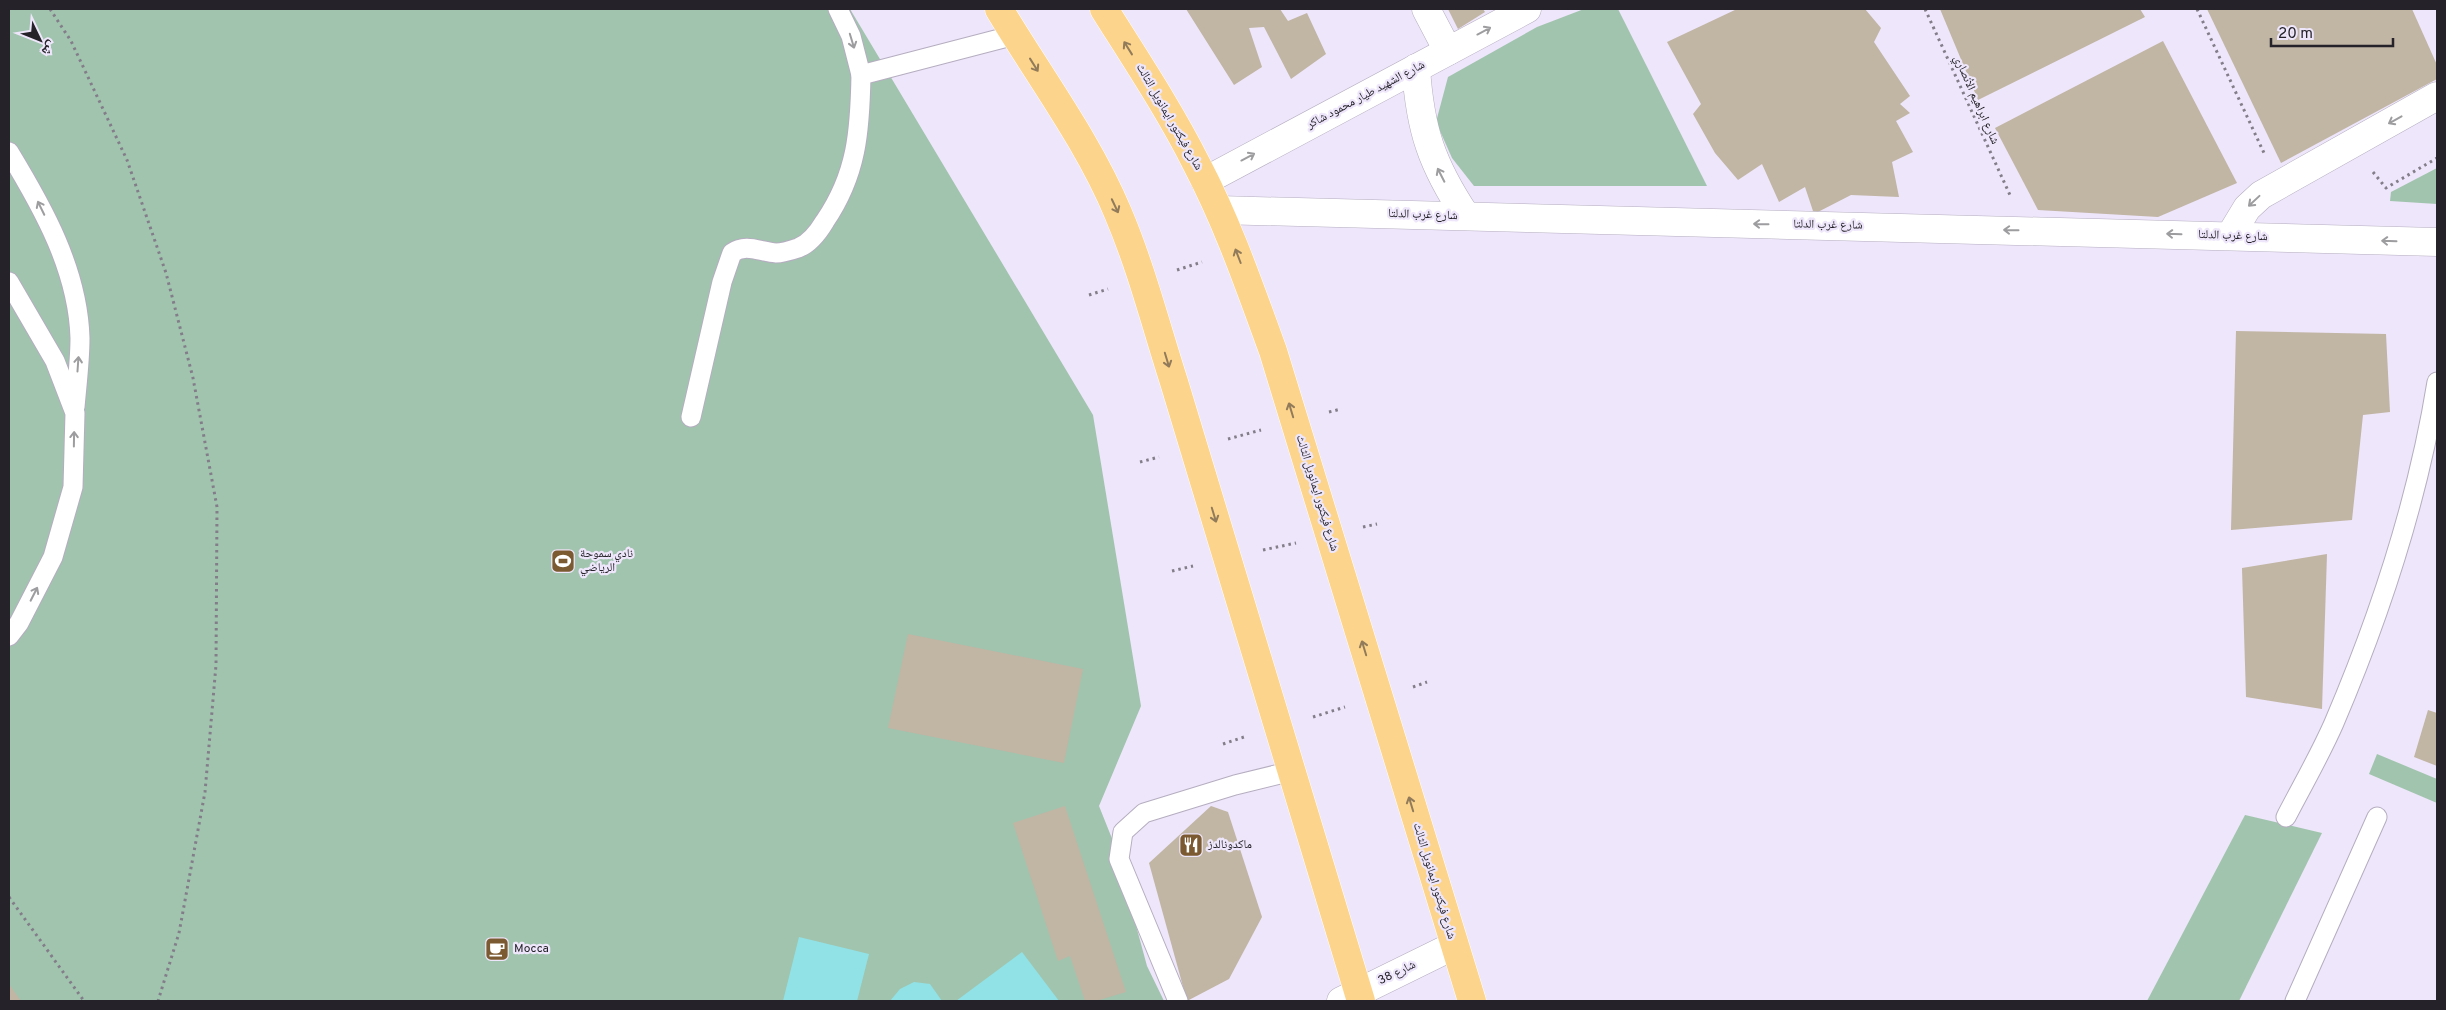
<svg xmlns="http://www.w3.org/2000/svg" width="2446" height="1010" font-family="Overpass,'Noto Naskh Arabic',sans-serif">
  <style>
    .green { fill: #a1c4ae }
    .water { fill: #90e2e7 }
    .building { fill: #c1b5a4 }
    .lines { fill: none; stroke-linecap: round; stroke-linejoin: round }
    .service-casing { stroke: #b5adc0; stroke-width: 21 }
    .minor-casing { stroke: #b5adc0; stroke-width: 29 }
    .tertiary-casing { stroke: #b5adc0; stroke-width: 29 }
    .primary-casing { stroke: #fff; stroke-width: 29 }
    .path { stroke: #837d8a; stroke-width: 3; stroke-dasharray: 2.5 4; stroke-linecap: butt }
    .service { stroke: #fff; stroke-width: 19 }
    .minor { stroke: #fff; stroke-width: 28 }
    .tertiary { stroke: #fff; stroke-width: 28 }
    .primary { stroke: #fdd48b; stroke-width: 28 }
    .oneway { stroke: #9d9c9f }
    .oneway2 { stroke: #917b5a }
    .labels { text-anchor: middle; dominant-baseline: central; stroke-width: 4.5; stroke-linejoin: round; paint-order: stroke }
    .street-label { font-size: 12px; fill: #252229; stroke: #eee6fa }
    .poi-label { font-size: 12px; fill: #252229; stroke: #eee6fa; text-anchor: start }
  </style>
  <rect width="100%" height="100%" fill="#eee6fa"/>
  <g class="green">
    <path d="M 9,9 L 850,9 L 1093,415 L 1141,706 L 1099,806 L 1113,841 L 1147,966 L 1164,1001 L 9,1001 Z"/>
    <path d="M 1584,9 L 1618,9 L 1707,186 L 1474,186 L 1452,158 L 1436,122 L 1448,77 L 1537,27 Z"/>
    <path d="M 2437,168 L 2437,204 L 2390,201 L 2391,192 Z"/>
    <path d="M 2377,754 L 2437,779 L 2437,803 L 2369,774 Z"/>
    <path d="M 2245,815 L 2322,833 L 2239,1001 L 2147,1001 Z"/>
  </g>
  <g class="water">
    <path d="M 799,937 L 869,954 L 857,1001 L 783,1001 Z"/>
    <path d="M 1022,952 L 1059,1001 L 956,1001 Z"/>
    <path d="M 914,982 L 930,984 L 942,1001 L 890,1001 L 900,989 Z"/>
  </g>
  <g class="building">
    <path d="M 1186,9 L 1280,9 L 1288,21 L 1307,13 L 1326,54 L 1291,79 L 1264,27 L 1249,28 L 1262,67 L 1234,85 Z"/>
    <path d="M 1448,9 L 1483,9 L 1485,12 L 1458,29 Z"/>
    <path d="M 1737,9 L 1851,9 L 1852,10 L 1865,9 L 1881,28 L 1874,42 L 1910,96 L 1900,104 L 1910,113 L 1896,121 L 1913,152 L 1892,162 L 1899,197 L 1851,195 L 1814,214 L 1805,187 L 1779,202 L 1762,164 L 1738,180 L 1715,153 L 1693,114 L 1701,104 L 1667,42 Z"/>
    <path d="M 1940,9 L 2140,9 L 2145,17 L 1978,100 Z"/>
    <path d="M 2207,9 L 2412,9 L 2437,65 L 2437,79 L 2281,163 Z"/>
    <path d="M 2163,41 L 2237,183 L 2158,217 L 2038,210 L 1995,128 Z"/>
    <path d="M 2236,331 L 2386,334 L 2390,412 L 2363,415 L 2352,520 L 2231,530 Z"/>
    <path d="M 2327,554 L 2322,709 L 2246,697 L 2242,568 Z"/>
    <path d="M 908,634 L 1083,669 L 1064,763 L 888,728 Z"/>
    <path d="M 2428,710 L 2437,713 L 2437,766 L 2414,757 Z"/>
    <path d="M 1065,806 L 1126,992 L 1096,1001 L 1085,1001 L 1070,956 L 1058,961 L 1013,823 Z"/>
    <path d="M 1211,806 L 1228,812 L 1262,917 L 1229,979 L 1187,1001 L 1149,863 Z"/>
    <path d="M 9,984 L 21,1001 L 9,1001 Z"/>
  </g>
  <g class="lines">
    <g class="service-casing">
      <g id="service">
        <path d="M 838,9 L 851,36 L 861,75"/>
        <path d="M 9,152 C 43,208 78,270 80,338 C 80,361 77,384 75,407"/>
        <path d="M 9,282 L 55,361 L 75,413 L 73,487 L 53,557 L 19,623 L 9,636"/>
        <path d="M 691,417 L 722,282 L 732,253 C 746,243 760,252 776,253 C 782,253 792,250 798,248 C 809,244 819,231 825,221 C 857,174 860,131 861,75 L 1015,35"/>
        <path d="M 2286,817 C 2302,786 2320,755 2334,723 C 2381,613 2418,500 2437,382"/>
        <path d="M 1178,1001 L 1119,859 L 1123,832 L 1144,813 L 1235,785 L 1292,771"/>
        <path d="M 2295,1001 L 2377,817"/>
      </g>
    </g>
    <g class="minor-casing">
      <g id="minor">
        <path d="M 1426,9 L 1448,51"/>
        <path d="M 1416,68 C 1420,130 1432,165 1466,216"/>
        <path d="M 1205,181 L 1527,9"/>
        <path d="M 1219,210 L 2437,242"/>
        <path d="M 2230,236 L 2247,208 L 2261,195 L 2437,96"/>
      </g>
    </g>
    <g class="tertiary-casing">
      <path id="tertiary" d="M 1341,1001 L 1453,946"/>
    </g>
    <g class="primary-casing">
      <g id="primary">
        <path d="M 999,9 C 1039,76 1088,141 1118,213 C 1141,267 1156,326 1174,382 L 1361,1001"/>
        <path d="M 1104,9 C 1136,60 1170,111 1197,165 C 1228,224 1250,288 1273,351 L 1472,1001"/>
      </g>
    </g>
    <g class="path">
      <path d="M 50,9 L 71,41 L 127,160 L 166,273 L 193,378 L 217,507 L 216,665 L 205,792 L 179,933 L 158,1001"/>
      <path d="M 1925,9 L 2010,195"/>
      <path d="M 2197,9 L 2264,153"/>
      <path d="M 2373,172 L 2386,188 L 2437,158"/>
      <path d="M 1177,270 L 1202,262"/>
      <path d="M 1089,295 L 1108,289"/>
      <path d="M 1329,412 L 1341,409"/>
      <path d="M 1228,439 L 1261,430"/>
      <path d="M 1140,462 L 1159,457"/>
      <path d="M 1363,527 L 1377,524"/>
      <path d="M 1263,550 L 1296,543"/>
      <path d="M 1172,571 L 1193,566"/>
      <path d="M 1413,687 L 1427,682"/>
      <path d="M 1313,717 L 1345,707"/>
      <path d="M 1223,744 L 1244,737"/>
      <path d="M 9,897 L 84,1001"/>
    </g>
    <use href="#service" class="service"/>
    <use href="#minor" class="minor"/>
    <use href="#tertiary" class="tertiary"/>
    <use href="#primary" class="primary"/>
  </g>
  <defs><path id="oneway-shaft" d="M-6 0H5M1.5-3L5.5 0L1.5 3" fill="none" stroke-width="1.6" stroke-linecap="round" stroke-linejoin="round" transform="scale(1.25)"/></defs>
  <g class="oneway">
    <use href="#oneway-shaft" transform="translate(1484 31) rotate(-28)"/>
    <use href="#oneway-shaft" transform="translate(852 41) rotate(73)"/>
    <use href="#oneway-shaft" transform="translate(2395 120) rotate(151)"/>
    <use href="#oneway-shaft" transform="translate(1248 157) rotate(-28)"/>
    <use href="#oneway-shaft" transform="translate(1441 175) rotate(-117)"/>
    <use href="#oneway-shaft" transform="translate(2254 201) rotate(137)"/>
    <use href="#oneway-shaft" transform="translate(41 208) rotate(-116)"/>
    <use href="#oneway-shaft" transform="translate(1761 224) rotate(-179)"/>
    <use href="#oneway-shaft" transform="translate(2011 230) rotate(-179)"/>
    <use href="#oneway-shaft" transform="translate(2174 234) rotate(-178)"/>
    <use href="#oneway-shaft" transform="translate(2389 241) rotate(-178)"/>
    <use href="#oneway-shaft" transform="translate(78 364) rotate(-86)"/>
    <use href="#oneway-shaft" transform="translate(74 439) rotate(-89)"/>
    <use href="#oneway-shaft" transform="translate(34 594) rotate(-63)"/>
  </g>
  <g class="oneway2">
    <use href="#oneway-shaft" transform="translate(1128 48) rotate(-122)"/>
    <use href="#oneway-shaft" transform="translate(1034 65) rotate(58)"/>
    <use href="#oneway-shaft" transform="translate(1115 206) rotate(65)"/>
    <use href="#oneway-shaft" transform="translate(1238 256) rotate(-111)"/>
    <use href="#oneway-shaft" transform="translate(1167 360) rotate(73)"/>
    <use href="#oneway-shaft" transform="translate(1291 410) rotate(-107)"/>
    <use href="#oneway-shaft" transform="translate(1214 515) rotate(73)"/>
    <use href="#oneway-shaft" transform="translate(1364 648) rotate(-107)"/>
    <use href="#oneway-shaft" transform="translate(1411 804) rotate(-107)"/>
  </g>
  <defs>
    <g id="stadium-square" transform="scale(1.25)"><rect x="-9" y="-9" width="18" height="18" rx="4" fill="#7b5a31" stroke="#eee6fa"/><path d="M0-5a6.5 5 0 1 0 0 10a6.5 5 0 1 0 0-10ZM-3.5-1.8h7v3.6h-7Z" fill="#fff"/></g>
    <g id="restaurant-square" transform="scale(1.25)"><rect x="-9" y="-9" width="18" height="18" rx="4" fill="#7b5a31" stroke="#eee6fa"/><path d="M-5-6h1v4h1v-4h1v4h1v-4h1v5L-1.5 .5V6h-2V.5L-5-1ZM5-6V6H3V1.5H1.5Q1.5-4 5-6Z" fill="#fff"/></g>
    <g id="cafe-square" transform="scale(1.25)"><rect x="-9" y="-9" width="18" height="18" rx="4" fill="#7b5a31" stroke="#eee6fa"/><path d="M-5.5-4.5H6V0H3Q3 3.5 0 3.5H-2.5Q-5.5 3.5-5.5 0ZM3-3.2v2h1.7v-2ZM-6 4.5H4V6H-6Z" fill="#fff"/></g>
  </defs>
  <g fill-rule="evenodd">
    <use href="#stadium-square" x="563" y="561"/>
    <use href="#restaurant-square" x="1191" y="845"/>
    <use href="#cafe-square" x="497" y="949"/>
  </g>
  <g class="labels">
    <g class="street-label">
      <text transform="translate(1366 95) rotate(-28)">شارع الشهيد طيار محمود شاكر</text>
      <text transform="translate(1976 100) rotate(66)">شارع ابراهيم الأنصاري</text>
      <text transform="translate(1169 117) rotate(60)">شارع فيكتور ايمانويل الثالث</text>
      <text transform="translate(1423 215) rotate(2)">شارع غرب الدلتا</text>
      <text transform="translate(1828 225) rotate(1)">شارع غرب الدلتا</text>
      <text transform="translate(2233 236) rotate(2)">شارع غرب الدلتا</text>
      <text transform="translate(1317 493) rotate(73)">شارع فيكتور ايمانويل الثالث</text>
      <text transform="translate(1434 881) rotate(73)">شارع فيكتور ايمانويل الثالث</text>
      <text transform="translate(1397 973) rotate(-26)">شارع 38</text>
    </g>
    <g class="poi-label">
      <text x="580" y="554">نادي سموحة<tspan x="580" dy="14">الرياضي</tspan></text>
      <text x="1208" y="845">ماكدونالدز</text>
      <text x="514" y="949">Mocca</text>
    </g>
  </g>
  <rect width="2446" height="1010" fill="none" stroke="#252229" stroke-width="20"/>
  <g transform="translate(40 40) rotate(133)" stroke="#eee6fa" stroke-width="4" paint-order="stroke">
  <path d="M0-4L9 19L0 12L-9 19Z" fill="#252229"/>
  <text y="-8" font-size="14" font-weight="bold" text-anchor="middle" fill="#252229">ش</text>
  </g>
  <path d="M2271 38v8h122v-8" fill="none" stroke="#252229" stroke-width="2.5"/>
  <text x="2278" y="38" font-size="15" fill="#252229" stroke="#eee6fa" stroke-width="4" paint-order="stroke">20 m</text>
</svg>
